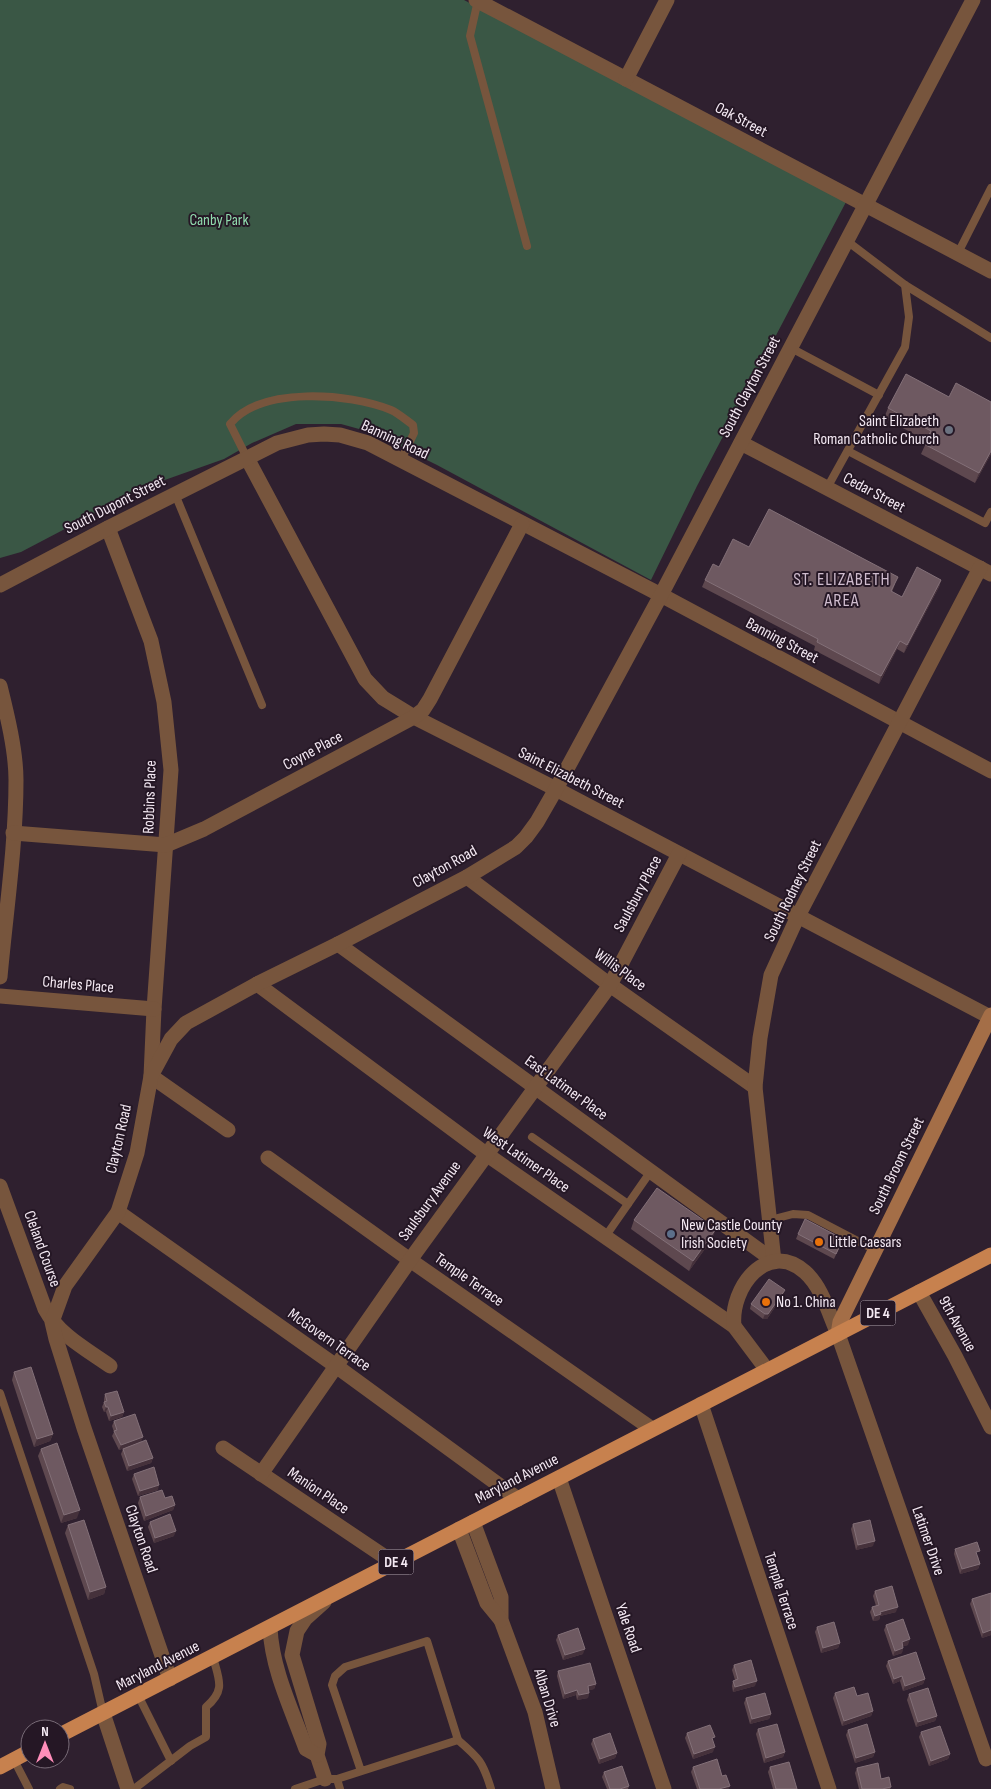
<svg xmlns="http://www.w3.org/2000/svg" width="991" height="1789" font-family="'Sofia Sans Condensed',sans-serif">
  <style>
    .green { fill: #3a5745 }
    .lines { fill: none; stroke-linecap: round; stroke-linejoin: round }
    .lane { stroke: #77553d; stroke-width: 8 }
    .street { stroke: #77553d; stroke-width: 15 }
    .secondary { stroke: #a46e47; stroke-width: 15 }
    .primary { stroke: #c7814e; stroke-width: 15 }
    .wall { fill: #5e484f }
    .shaded-wall { fill: #45313b }
    .building { fill: #6e5961; stroke: #837078 }
    .worship-dot { fill: #6b7280; stroke: #251725; stroke-width: 2 }
    .service-dot { fill: #5c6f8a; stroke: #251725; stroke-width: 2 }
    .food-dot { fill: #e8710a; stroke: #251725; stroke-width: 2 }
    .labels { text-anchor: middle; dominant-baseline: central; stroke-width: 4; stroke-linejoin: round; paint-order: stroke }
    .shield { fill: #251725; stroke: #b6aab5; stroke-width: 1 }
    .shield-label { font-size: 15px; font-weight: bold; fill: #f4e9f3 }
    .street-label { font-size: 16px; fill: #f4e9f3; stroke: #251725 }
    .park-label { font-size: 16px; fill: #91dcae; stroke: #251725 }
    .poi-label { font-size: 16px; fill: #f4e9f3; stroke: #251725; text-anchor: start }
    .neighbourhood-label { font-size: 18px; letter-spacing: 1px; fill: #cfbcce; stroke: #251725 }
  </style>
  <rect width="100%" height="100%" fill="#2f202f"/>
  <path class="green" d="M 0,0 L 464,0 L 846,202 L 697,486 L 651,580 L 437,465 L 370,432 L 341,424 L 296,424 L 252,443 L 224,459 L 145,487 L 21,552 L 0,558 Z"/>
  <g class="lines">
    <g class="lane">
      <path d="M 480,2 L 476,9 L 470,36 L 527,246"/>
      <path d="M 847,241 L 905,285 L 991,338"/>
      <path d="M 958,253 L 991,188"/>
      <path d="M 791,348 L 879,395"/>
      <path d="M 848,451 L 985,523 L 991,512"/>
      <path d="M 247,458 L 230,424 C 261,386 349,393 391,410 C 398,413 406,420 413,425 L 414,433 L 401,460"/>
      <path d="M 827,488 L 905,347 L 909,317 L 905,285"/>
      <path d="M 175,494 L 262,705"/>
      <path d="M 532,1137 L 628,1204"/>
      <path d="M 770,1220 L 793,1214 L 808,1215 L 875,1250"/>
      <path d="M 605,1237 L 651,1171"/>
      <path d="M 0,1393 L 94,1674 L 103,1713"/>
      <path d="M 138,1695 L 171,1761"/>
      <path d="M 458,1740 C 479,1758 483,1762 491,1789"/>
      <path d="M 14,1760 L 29,1789"/>
      <path d="M 337,1779 L 340,1789"/>
      <path d="M 60,1789 L 63,1787 L 70,1789"/>
      <path d="M 134,1789 L 190,1746 L 206,1737 L 206,1707 C 226,1690 219,1680 213,1657"/>
      <path d="M 295,1789 L 325,1779 L 337,1779 L 458,1740 L 427,1641 L 345,1667 L 335,1676 L 332,1685 L 361,1771"/>
    </g>
    <g class="street">
      <path d="M 476,0 L 991,271"/>
      <path d="M 626,79 L 667,0"/>
      <path d="M 741,443 L 991,574"/>
      <path d="M 247,458 L 365,679 L 383,698 L 414,717 L 556,789 L 990,1017"/>
      <path d="M 108,528 L 151,641 L 164,702 L 171,770 L 154,1009 L 151,1076 L 228,1130"/>
      <path d="M 0,585 L 108,528 L 277,443 L 308,435 L 324,434 L 340,435 L 368,443 L 661,595 L 991,771"/>
      <path d="M 0,686 C 7,714 16,751 16,780 C 16,845 6,911 0,977"/>
      <path d="M 13,833 L 166,845 L 204,829 L 414,717 L 423,710 L 430,699 L 522,524"/>
      <path d="M 467,877 L 610,985 L 755,1087"/>
      <path d="M 338,944 L 774,1261"/>
      <path d="M 257,984 L 486,1154 L 734,1326 L 767,1370"/>
      <path d="M 0,996 L 154,1009"/>
      <path d="M 268,1158 L 410,1260 L 652,1429"/>
      <path d="M 0,1186 L 45,1309 C 59,1335 86,1349 110,1366"/>
      <path d="M 118,1212 L 336,1366 L 518,1499"/>
      <path d="M 774,1261 L 755,1087 L 760,1038 L 771,975 L 798,916 L 980,568"/>
      <path d="M 919,1292 L 955,1356 L 991,1427"/>
      <path d="M 734,1326 C 730,1288 767,1239 805,1272 C 822,1287 829,1314 838,1334 L 986,1759"/>
      <path d="M 701,1404 L 829,1789"/>
      <path d="M 223,1448 L 394,1563"/>
      <path d="M 261,1474 L 410,1260 L 610,985 L 679,854"/>
      <path d="M 559,1478 L 664,1789"/>
      <path d="M 473,1522 L 501,1597 L 501,1620 L 535,1712 L 553,1789"/>
      <path d="M 459,1529 L 487,1603 L 501,1620"/>
      <path d="M 324,1602 L 305,1619 L 297,1631 L 292,1655 L 319,1744 L 317,1755 L 325,1779"/>
      <path d="M 270,1628 C 272,1670 292,1710 306,1749 L 317,1755"/>
      <path d="M 170,1679 L 84,1428 L 56,1339 L 52,1322 L 65,1286 L 118,1212 L 137,1153 L 151,1076 L 171,1039 L 186,1023 L 257,984 L 338,944 L 467,877 L 516,847 L 526,837 L 537,822 L 556,789 L 661,595 L 973,0"/>
      <path d="M 103,1713 L 128,1789"/>
    </g>
    <path class="secondary" d="M 838,1334 L 840,1322 L 991,1015"/>
    <g class="primary">
      <path d="M 60,1735 L 991,1255"/>
      <path d="M 0,1767 L 30,1751"/>
    </g>
  </g>
  <g class="wall">
    <path d="M 949,397 L 991,402 L 991,454 L 975,483 L 921,454 L 927,441 L 884,418 L 888,408 Z"/>
    <path d="M 749,547 L 895,584 L 892,592 L 902,597 L 941,580 L 939,587 L 904,653 L 897,649 L 879,684 L 814,650 L 815,646 L 702,587 L 705,580 L 719,567 Z"/>
    <path d="M 634,1220 L 712,1239 L 689,1271 L 631,1229 Z"/>
    <path d="M 798,1234 L 843,1239 L 834,1259 L 796,1239 Z"/>
    <path d="M 783,1295 L 767,1319 L 763,1319 L 750,1309 L 751,1304 Z"/>
    <path d="M 14,1372 L 53,1434 L 50,1441 L 34,1447 L 12,1380 Z"/>
    <path d="M 105,1394 L 124,1412 L 122,1417 L 109,1421 L 106,1412 L 104,1412 L 102,1407 L 104,1402 L 104,1399 Z"/>
    <path d="M 114,1421 L 141,1442 L 153,1458 L 151,1463 L 127,1471 L 121,1454 L 123,1449 L 128,1447 L 119,1450 L 112,1436 L 114,1432 L 112,1426 Z"/>
    <path d="M 41,1449 L 77,1518 L 61,1523 L 38,1456 Z"/>
    <path d="M 134,1474 L 158,1490 L 138,1496 L 132,1479 Z"/>
    <path d="M 140,1497 L 165,1498 L 175,1505 L 173,1510 L 144,1521 L 138,1503 Z"/>
    <path d="M 150,1522 L 174,1536 L 154,1543 L 148,1527 Z"/>
    <path d="M 853,1524 L 873,1546 L 856,1550 L 851,1529 Z"/>
    <path d="M 68,1525 L 106,1587 L 104,1594 L 88,1600 L 65,1533 Z"/>
    <path d="M 955,1549 L 978,1556 L 980,1564 L 978,1569 L 960,1574 L 954,1554 Z"/>
    <path d="M 875,1591 L 896,1612 L 880,1616 L 879,1620 L 873,1621 L 870,1612 L 872,1607 L 876,1606 L 873,1596 Z"/>
    <path d="M 991,1593 L 991,1635 L 982,1638 L 970,1604 L 972,1599 Z"/>
    <path d="M 886,1625 L 908,1645 L 903,1646 L 902,1653 L 893,1656 L 884,1630 Z"/>
    <path d="M 817,1627 L 840,1643 L 838,1648 L 821,1653 L 815,1632 Z"/>
    <path d="M 558,1635 L 583,1654 L 563,1660 L 556,1640 Z"/>
    <path d="M 888,1661 L 925,1679 L 923,1684 L 903,1691 L 900,1681 L 893,1684 L 886,1666 Z"/>
    <path d="M 734,1665 L 755,1686 L 733,1692 L 732,1686 L 733,1681 L 735,1680 L 732,1670 Z"/>
    <path d="M 558,1671 L 596,1684 L 594,1689 L 589,1690 L 588,1698 L 577,1700 L 576,1695 L 563,1699 L 557,1676 Z"/>
    <path d="M 835,1693 L 857,1696 L 873,1711 L 871,1716 L 842,1726 L 833,1698 Z"/>
    <path d="M 909,1694 L 937,1716 L 935,1721 L 916,1727 L 907,1700 Z"/>
    <path d="M 746,1698 L 771,1714 L 769,1719 L 750,1724 L 744,1703 Z"/>
    <path d="M 758,1729 L 785,1752 L 783,1757 L 764,1763 L 756,1734 Z"/>
    <path d="M 848,1730 L 875,1752 L 873,1757 L 855,1763 L 846,1735 Z"/>
    <path d="M 921,1732 L 950,1754 L 948,1759 L 929,1766 L 919,1737 Z"/>
    <path d="M 687,1733 L 713,1752 L 693,1759 L 685,1738 Z"/>
    <path d="M 593,1739 L 617,1753 L 615,1758 L 599,1764 L 591,1744 Z"/>
    <path d="M 693,1767 L 722,1776 L 730,1786 L 728,1789 L 697,1789 L 691,1772 Z"/>
    <path d="M 770,1767 L 797,1789 L 773,1789 L 768,1772 Z"/>
    <path d="M 857,1768 L 881,1779 L 891,1787 L 890,1789 L 859,1789 L 855,1773 Z"/>
    <path d="M 604,1772 L 629,1786 L 628,1789 L 607,1789 L 602,1777 Z"/>
  </g>
  <g class="shaded-wall">
    <path d="M 991,451 L 991,454 L 975,483 L 979,473 Z"/>
    <path d="M 941,580 L 939,587 L 904,653 L 907,645 Z"/>
    <path d="M 900,641 L 897,649 L 879,684 L 881,676 Z"/>
    <path d="M 716,1229 L 712,1239 L 689,1271 L 693,1261 Z"/>
    <path d="M 785,1290 L 783,1295 L 767,1319 L 763,1319 L 765,1314 Z"/>
    <path d="M 106,1407 L 108,1407 L 106,1412 L 104,1412 Z"/>
    <path d="M 124,1412 L 122,1417 L 109,1421 L 111,1416 Z"/>
    <path d="M 53,1434 L 50,1441 L 34,1447 L 37,1439 Z"/>
    <path d="M 143,1437 L 141,1442 L 119,1450 L 121,1445 Z"/>
    <path d="M 153,1458 L 151,1463 L 127,1471 L 129,1466 Z"/>
    <path d="M 159,1485 L 158,1490 L 138,1496 L 140,1491 Z"/>
    <path d="M 175,1505 L 173,1510 L 144,1521 L 146,1516 Z"/>
    <path d="M 80,1510 L 77,1518 L 61,1523 L 64,1515 Z"/>
    <path d="M 176,1531 L 174,1536 L 154,1543 L 155,1538 Z"/>
    <path d="M 875,1541 L 873,1546 L 856,1550 L 858,1545 Z"/>
    <path d="M 980,1564 L 978,1569 L 960,1574 L 962,1569 Z"/>
    <path d="M 106,1587 L 104,1594 L 88,1600 L 90,1592 Z"/>
    <path d="M 898,1607 L 896,1612 L 880,1616 L 879,1620 L 873,1621 L 875,1616 L 880,1612 Z"/>
    <path d="M 991,1630 L 991,1635 L 982,1638 L 983,1633 Z"/>
    <path d="M 910,1639 L 908,1645 L 900,1647 L 902,1642 Z"/>
    <path d="M 840,1643 L 838,1648 L 821,1653 L 823,1648 Z"/>
    <path d="M 903,1648 L 902,1653 L 893,1656 L 895,1651 Z"/>
    <path d="M 585,1649 L 583,1654 L 563,1660 L 565,1655 Z"/>
    <path d="M 902,1676 L 900,1681 L 893,1684 L 894,1679 Z"/>
    <path d="M 925,1679 L 923,1684 L 903,1691 L 905,1686 Z"/>
    <path d="M 757,1681 L 755,1686 L 733,1692 L 735,1687 Z"/>
    <path d="M 596,1684 L 594,1689 L 586,1691 L 588,1686 Z"/>
    <path d="M 577,1690 L 576,1695 L 563,1699 L 565,1694 Z"/>
    <path d="M 589,1693 L 588,1698 L 577,1700 L 579,1695 Z"/>
    <path d="M 873,1711 L 871,1716 L 842,1726 L 844,1721 Z"/>
    <path d="M 771,1714 L 769,1719 L 750,1724 L 752,1719 Z"/>
    <path d="M 937,1716 L 935,1721 L 916,1727 L 918,1722 Z"/>
    <path d="M 715,1747 L 713,1752 L 693,1759 L 694,1754 Z"/>
    <path d="M 785,1752 L 783,1757 L 764,1763 L 766,1758 Z"/>
    <path d="M 875,1752 L 873,1757 L 855,1763 L 856,1758 Z"/>
    <path d="M 617,1753 L 615,1758 L 599,1764 L 600,1759 Z"/>
    <path d="M 950,1754 L 948,1759 L 929,1766 L 931,1761 Z"/>
    <path d="M 730,1786 L 728,1789 L 719,1789 Z"/>
  </g>
  <g class="building">
    <path d="M 906,374 L 949,397 L 956,383 L 991,402 L 991,451 L 979,473 L 924,444 L 931,431 L 888,408 Z"/>
    <path d="M 769,509 L 898,577 L 891,591 L 902,597 L 917,567 L 941,580 L 907,645 L 900,641 L 881,676 L 817,642 L 818,639 L 705,580 L 713,564 L 719,567 L 733,539 L 749,547 Z"/>
    <path d="M 657,1188 L 716,1229 L 693,1261 L 634,1220 Z"/>
    <path d="M 805,1219 L 843,1239 L 836,1254 L 798,1234 Z"/>
    <path d="M 769,1279 L 785,1290 L 768,1314 L 765,1314 L 751,1304 Z"/>
    <path d="M 31,1367 L 53,1434 L 37,1439 L 14,1372 Z"/>
    <path d="M 117,1391 L 124,1412 L 111,1416 L 108,1407 L 106,1407 L 104,1402 L 107,1401 L 105,1394 Z"/>
    <path d="M 135,1414 L 143,1437 L 121,1445 L 114,1431 L 117,1430 L 114,1421 Z"/>
    <path d="M 146,1440 L 153,1458 L 129,1466 L 123,1449 Z"/>
    <path d="M 57,1443 L 80,1510 L 64,1515 L 41,1449 Z"/>
    <path d="M 154,1467 L 159,1485 L 140,1491 L 134,1474 Z"/>
    <path d="M 162,1490 L 165,1498 L 172,1496 L 175,1505 L 146,1516 L 140,1497 Z"/>
    <path d="M 170,1514 L 176,1531 L 155,1538 L 150,1522 Z"/>
    <path d="M 84,1520 L 106,1587 L 90,1592 L 68,1525 Z"/>
    <path d="M 870,1520 L 875,1541 L 858,1545 L 853,1524 Z"/>
    <path d="M 977,1542 L 980,1551 L 976,1552 L 980,1564 L 962,1569 L 955,1549 Z"/>
    <path d="M 892,1586 L 898,1607 L 880,1612 L 881,1614 L 875,1616 L 872,1607 L 879,1605 L 875,1591 Z"/>
    <path d="M 991,1593 L 991,1630 L 983,1633 L 972,1599 Z"/>
    <path d="M 903,1619 L 910,1639 L 902,1642 L 903,1648 L 895,1651 L 886,1625 Z"/>
    <path d="M 834,1622 L 840,1643 L 823,1648 L 817,1627 Z"/>
    <path d="M 578,1628 L 585,1649 L 565,1655 L 558,1635 Z"/>
    <path d="M 916,1652 L 925,1679 L 905,1686 L 902,1676 L 894,1679 L 888,1661 Z"/>
    <path d="M 751,1660 L 757,1681 L 735,1687 L 733,1681 L 738,1679 L 734,1665 Z"/>
    <path d="M 590,1663 L 596,1684 L 588,1686 L 589,1693 L 579,1695 L 577,1690 L 565,1694 L 558,1671 Z"/>
    <path d="M 854,1687 L 857,1696 L 868,1693 L 873,1711 L 844,1721 L 835,1693 Z"/>
    <path d="M 928,1688 L 937,1716 L 918,1722 L 909,1694 Z"/>
    <path d="M 765,1693 L 771,1714 L 752,1719 L 746,1698 Z"/>
    <path d="M 777,1724 L 785,1752 L 766,1758 L 758,1729 Z"/>
    <path d="M 867,1724 L 875,1752 L 856,1758 L 848,1730 Z"/>
    <path d="M 710,1725 L 715,1737 L 712,1738 L 715,1747 L 694,1754 L 687,1733 Z"/>
    <path d="M 940,1726 L 950,1754 L 931,1761 L 921,1732 Z"/>
    <path d="M 610,1733 L 617,1753 L 600,1759 L 593,1739 Z"/>
    <path d="M 717,1759 L 722,1776 L 726,1775 L 730,1786 L 719,1789 L 700,1789 L 693,1767 Z"/>
    <path d="M 789,1762 L 797,1789 L 776,1789 L 770,1767 Z"/>
    <path d="M 878,1763 L 881,1779 L 889,1777 L 891,1787 L 882,1789 L 862,1789 L 857,1768 Z"/>
    <path d="M 622,1766 L 629,1786 L 620,1789 L 610,1789 L 604,1772 Z"/>
  </g>
  <circle class="worship-dot" cx="949" cy="430" r="5"/>
  <circle class="service-dot" cx="671" cy="1234" r="5"/>
  <g class="food-dot">
    <circle cx="819" cy="1242" r="5"/>
    <circle cx="766" cy="1302" r="5"/>
  </g>
  <g class="labels">
    <g class="shield">
      <rect x="860.5" y="1300.5" width="35" height="25" rx="4"/>
      <rect x="378.5" y="1549.5" width="35" height="25" rx="4"/>
    </g>
    <g class="shield-label">
      <text x="878" y="1313">DE 4</text>
      <text x="396" y="1562">DE 4</text>
    </g>
    <g class="street-label">
      <text transform="translate(741 120) rotate(28)">Oak Street</text>
      <text transform="translate(750 387) rotate(-62)">South Clayton Street</text>
      <text transform="translate(395 440) rotate(25)">Banning Road</text>
      <text transform="translate(874 493) rotate(28)">Cedar Street</text>
      <text transform="translate(115 505) rotate(-27)">South Dupont Street</text>
      <text transform="translate(782 641) rotate(28)">Banning Street</text>
      <text transform="translate(313 751) rotate(-28)">Coyne Place</text>
      <text transform="translate(571 778) rotate(27)">Saint Elizabeth Street</text>
      <text transform="translate(150 797) rotate(-88)">Robbins Place</text>
      <text transform="translate(445 867) rotate(-29)">Clayton Road</text>
      <text transform="translate(793 891) rotate(-64)">South Rodney Street</text>
      <text transform="translate(638 894) rotate(-62)">Saulsbury Place</text>
      <text transform="translate(620 970) rotate(36)">Willis Place</text>
      <text transform="translate(78 985) rotate(5)">Charles Place</text>
      <text transform="translate(566 1088) rotate(36)">East Latimer Place</text>
      <text transform="translate(119 1139) rotate(-77)">Clayton Road</text>
      <text transform="translate(526 1160) rotate(35)">West Latimer Place</text>
      <text transform="translate(897 1166) rotate(-64)">South Broom Street</text>
      <text transform="translate(430 1201) rotate(-54)">Saulsbury Avenue</text>
      <text transform="translate(42 1249) rotate(70)">Cleland Course</text>
      <text transform="translate(469 1280) rotate(35)">Temple Terrace</text>
      <text transform="translate(957 1324) rotate(61)">9th Avenue</text>
      <text transform="translate(329 1340) rotate(35)">McGovern Terrace</text>
      <text transform="translate(517 1479) rotate(-27)">Maryland Avenue</text>
      <text transform="translate(318 1491) rotate(34)">Manion Place</text>
      <text transform="translate(141 1539) rotate(71)">Clayton Road</text>
      <text transform="translate(928 1541) rotate(71)">Latimer Drive</text>
      <text transform="translate(781 1591) rotate(72)">Temple Terrace</text>
      <text transform="translate(628 1628) rotate(71)">Yale Road</text>
      <text transform="translate(158 1666) rotate(-27)">Maryland Avenue</text>
      <text transform="translate(547 1698) rotate(73)">Alban Drive</text>
    </g>
    <g class="park-label">
      <text x="219" y="220">Canby Park</text>
    </g>
    <g class="poi-label">
      <text x="939" y="421" text-anchor="end">Saint Elizabeth<tspan x="939" dy="18">Roman Catholic Church</tspan></text>
      <text x="681" y="1225">New Castle County<tspan x="681" dy="18">Irish Society</tspan></text>
      <text x="829" y="1242">Little Caesars</text>
      <text x="776" y="1302">No 1. China</text>
    </g>
    <g class="neighbourhood-label">
      <text x="842" y="579">ST. ELIZABETH<tspan x="842" dy="21">AREA</tspan></text>
    </g>
  </g>
  <g transform="translate(45 1744)"><circle r="24" fill="#251725" stroke="#786b77"/>
  <path d="M0-4L9 19L0 12L-9 19Z" fill="#ff8eba"/>
  <text y="-8" font-size="14" font-weight="bold" text-anchor="middle" fill="#f4e9f3">N</text>
  </g>
</svg>
